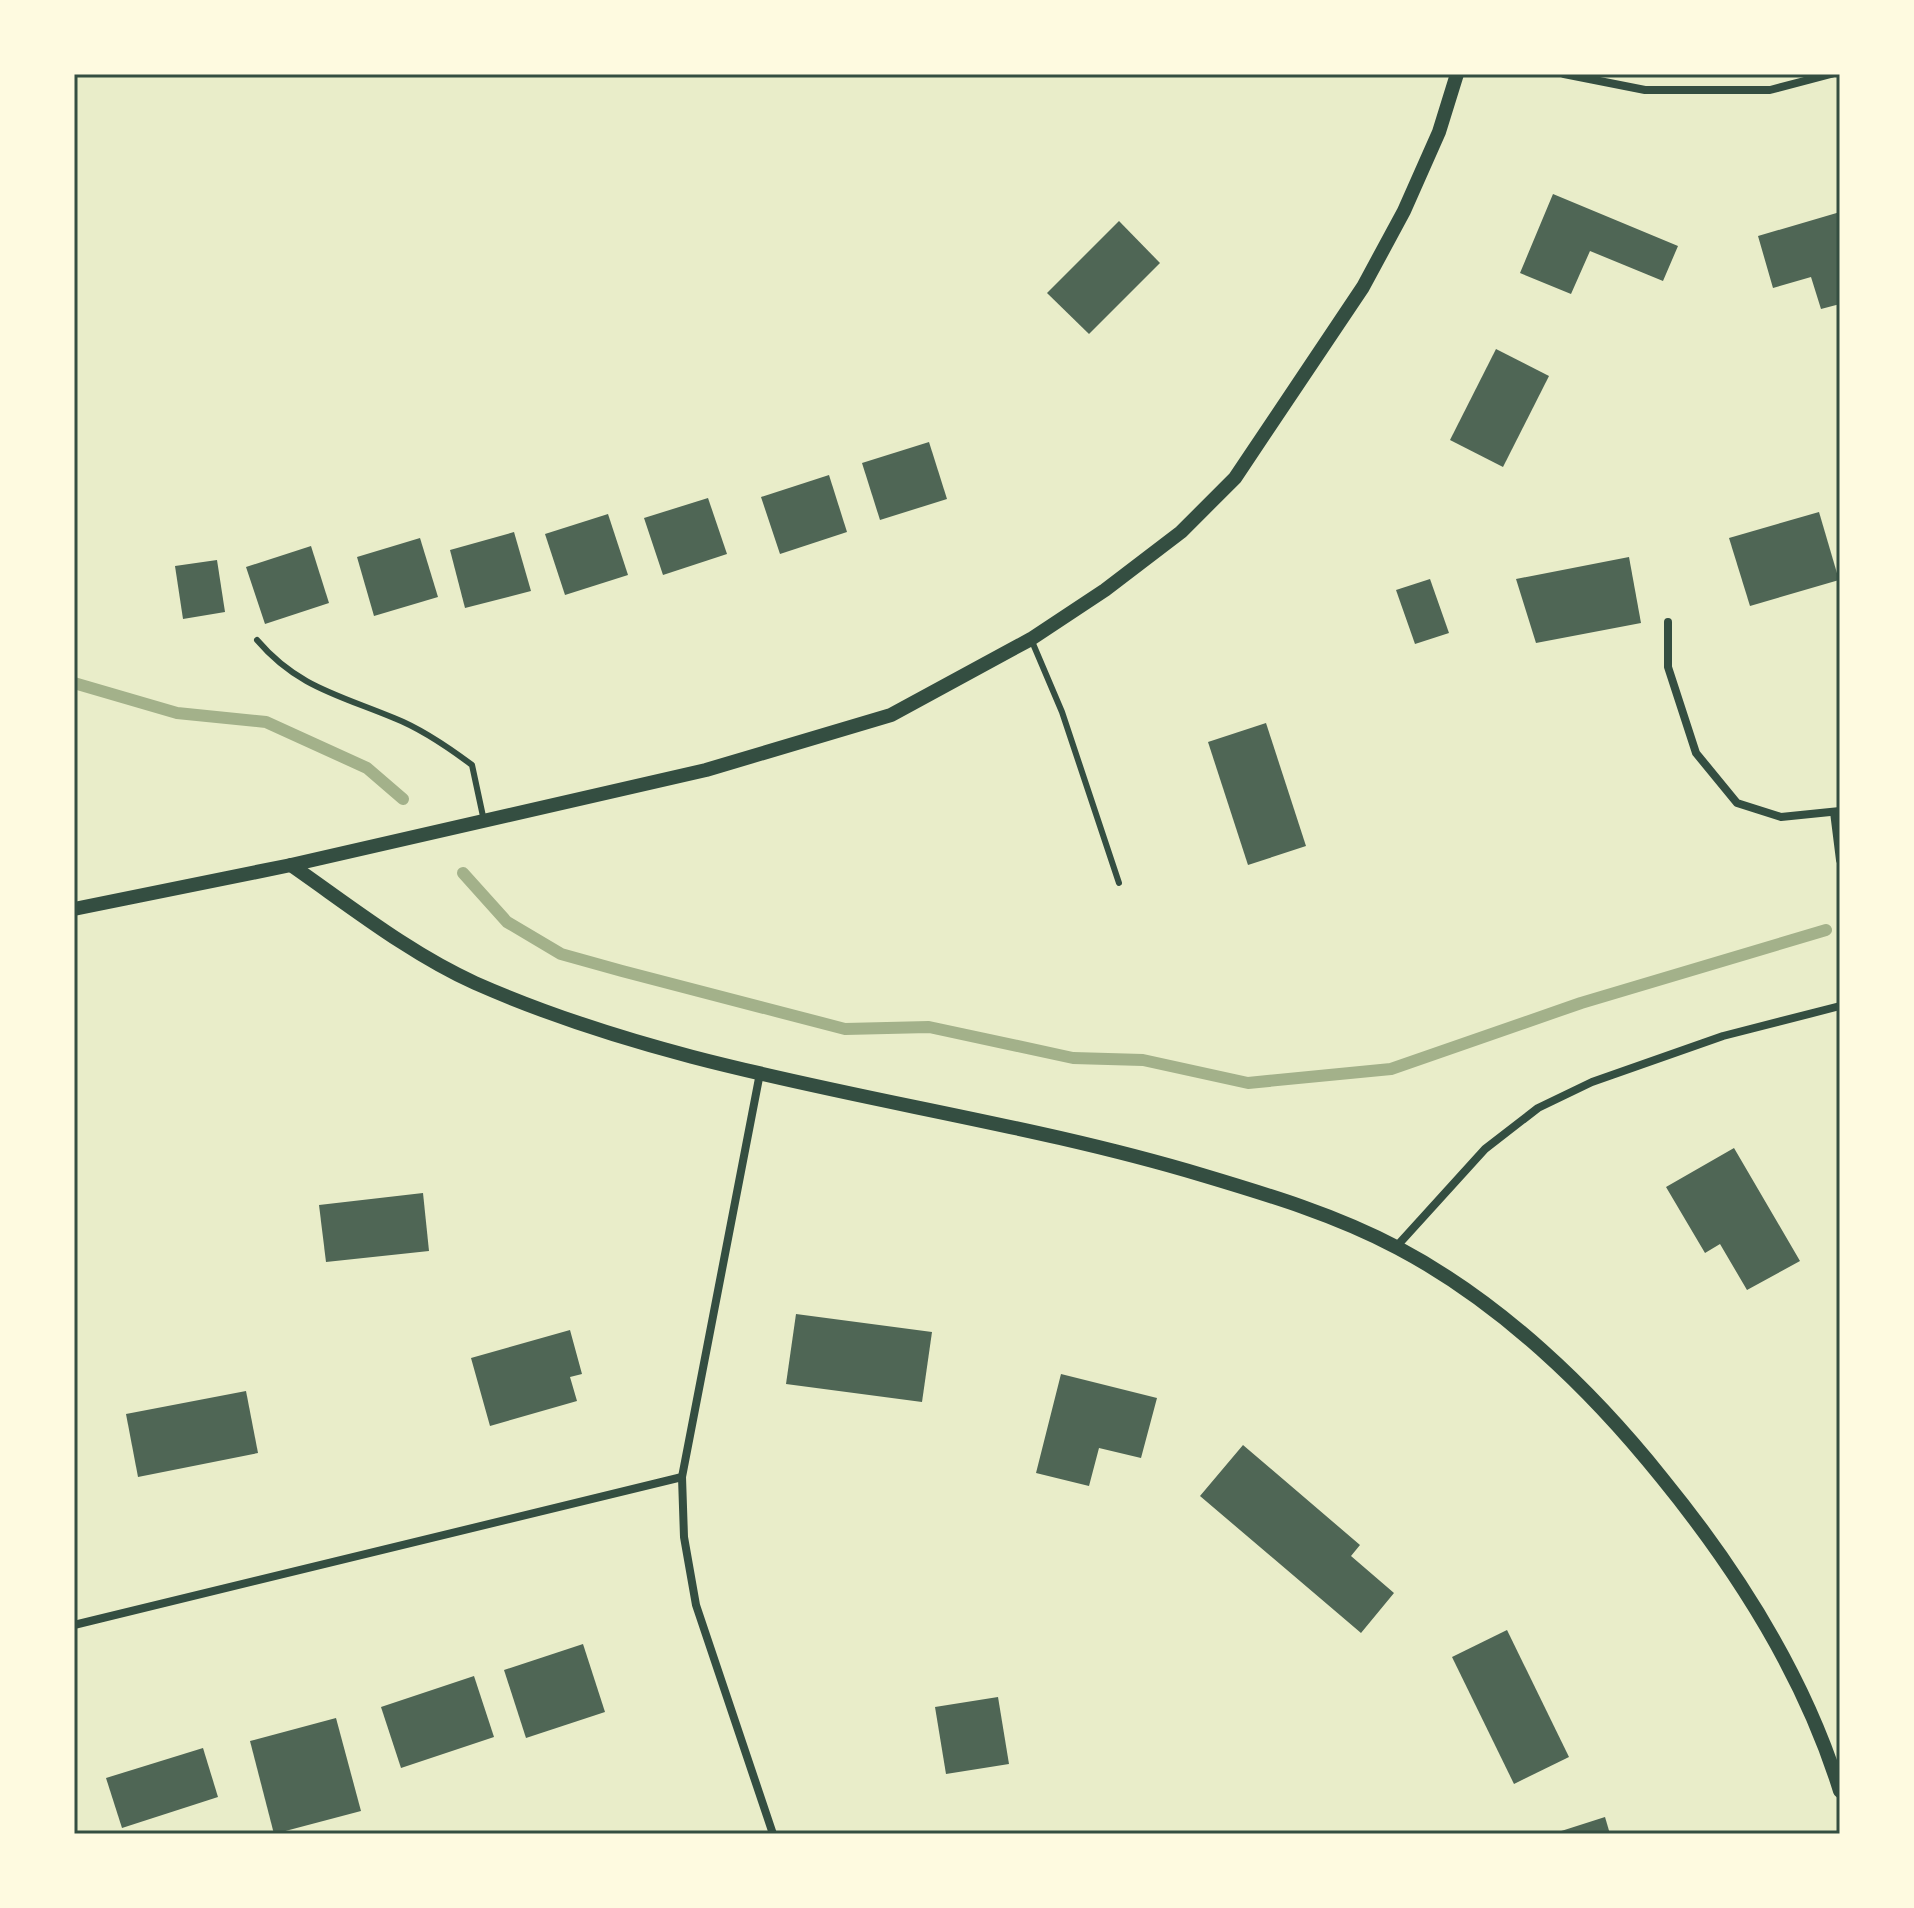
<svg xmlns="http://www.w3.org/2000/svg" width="1914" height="1908" font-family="'DejaVu Sans',sans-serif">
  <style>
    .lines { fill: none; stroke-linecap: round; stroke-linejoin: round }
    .stream { stroke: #a3b18a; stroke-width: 12 }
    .building { fill: #4f6655 }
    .service { stroke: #344e41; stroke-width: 6 }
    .minor { stroke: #344e41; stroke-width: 8 }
    .tertiary { stroke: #344e41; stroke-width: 14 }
    .neatline { fill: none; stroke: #344e41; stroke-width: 3 }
  </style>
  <rect width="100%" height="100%" fill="#e9edc9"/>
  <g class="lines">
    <g class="stream">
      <path d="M 74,683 L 177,713 L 266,722 L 367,768 L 403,799"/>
      <path d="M 463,873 L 507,922 L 561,954 L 622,971 L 845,1029 L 929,1027 L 1073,1058 L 1143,1060 L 1248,1083 L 1391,1069 L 1581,1003 L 1826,930"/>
    </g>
  </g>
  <g class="building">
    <path d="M 1553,194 L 1678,246 L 1663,281 L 1590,251 L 1571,294 L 1520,273 Z"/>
    <path d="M 1840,212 L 1840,304 L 1821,309 L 1811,277 L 1773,288 L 1758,236 Z"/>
    <path d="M 1119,221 L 1160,263 L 1089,334 L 1047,293 Z"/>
    <path d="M 1496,349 L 1549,376 L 1503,467 L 1450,440 Z"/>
    <path d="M 929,442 L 947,499 L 880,520 L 862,463 Z"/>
    <path d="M 829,475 L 847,532 L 780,554 L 761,497 Z"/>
    <path d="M 708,498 L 727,554 L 663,575 L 644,518 Z"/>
    <path d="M 1819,512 L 1839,580 L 1750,606 L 1729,538 Z"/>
    <path d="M 608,514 L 628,575 L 565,595 L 545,534 Z"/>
    <path d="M 514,532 L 531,591 L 465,608 L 450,550 Z"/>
    <path d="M 420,538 L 438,597 L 374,616 L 357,557 Z"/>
    <path d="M 311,546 L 329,603 L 265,624 L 246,567 Z"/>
    <path d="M 1629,557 L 1641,623 L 1536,643 L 1516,579 Z"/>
    <path d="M 217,560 L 225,612 L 183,619 L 175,566 Z"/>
    <path d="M 1430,579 L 1449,633 L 1415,644 L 1396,590 Z"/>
    <path d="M 1266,723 L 1306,846 L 1248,865 L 1208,742 Z"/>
    <path d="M 1734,1148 L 1800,1261 L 1747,1290 L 1720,1244 L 1705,1253 L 1666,1187 Z"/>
    <path d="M 423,1193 L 429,1251 L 326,1262 L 319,1205 Z"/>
    <path d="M 796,1314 L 932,1332 L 922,1402 L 786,1384 Z"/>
    <path d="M 570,1330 L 582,1374 L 570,1377 L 577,1401 L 490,1426 L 471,1358 Z"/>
    <path d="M 1061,1374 L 1157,1398 L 1141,1458 L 1099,1448 L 1089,1486 L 1036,1473 Z"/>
    <path d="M 246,1391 L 258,1453 L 138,1477 L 126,1414 Z"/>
    <path d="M 1243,1445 L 1360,1545 L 1351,1556 L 1394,1593 L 1361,1633 L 1200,1496 Z"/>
    <path d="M 1507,1630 L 1569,1757 L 1514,1784 L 1452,1657 Z"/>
    <path d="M 583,1644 L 605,1712 L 526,1738 L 504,1670 Z"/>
    <path d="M 474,1676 L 494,1737 L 401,1768 L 381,1707 Z"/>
    <path d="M 998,1697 L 1009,1764 L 946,1774 L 935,1707 Z"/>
    <path d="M 336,1718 L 361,1811 L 274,1834 L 250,1741 Z"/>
    <path d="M 203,1748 L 218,1797 L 122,1828 L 106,1778 Z"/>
    <path d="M 1605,1817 L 1610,1834 L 1555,1834 L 1555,1833 Z"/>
  </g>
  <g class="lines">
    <g class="service">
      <path d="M 1031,639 L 1062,712 L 1119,883"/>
      <path d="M 257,640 C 297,687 339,695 394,718 C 422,729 448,747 472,765 L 484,821"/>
    </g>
    <g class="minor">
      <path d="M 1564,74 L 1645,90 L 1770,90 L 1831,74"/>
      <path d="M 1668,622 L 1668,667 L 1696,753 L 1737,803 L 1781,817 L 1840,811"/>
      <path d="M 1834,812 L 1840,860"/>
      <path d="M 760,1073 L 682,1477 L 684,1537 L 696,1605 L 773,1834"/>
      <path d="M 1396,1247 L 1485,1149 L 1538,1108 L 1592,1082 L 1723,1036 L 1840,1006"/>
      <path d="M 74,1625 L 682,1477"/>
    </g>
    <g class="tertiary">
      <path d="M 291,865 C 350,906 409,953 475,983 C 706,1085 962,1103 1202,1175 C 1269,1195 1336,1215 1398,1248 C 1500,1302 1590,1388 1662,1478 C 1737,1570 1805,1677 1840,1791"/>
      <path d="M 74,909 L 291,865 L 706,770 L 891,715 L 1031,639 L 1105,590 L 1181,532 L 1235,478 L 1363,287 L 1404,211 L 1439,132 L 1457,74"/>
    </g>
  </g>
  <rect width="1914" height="1908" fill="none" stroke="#fefae0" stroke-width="152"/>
  <rect x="76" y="76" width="1762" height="1756" class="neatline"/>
</svg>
